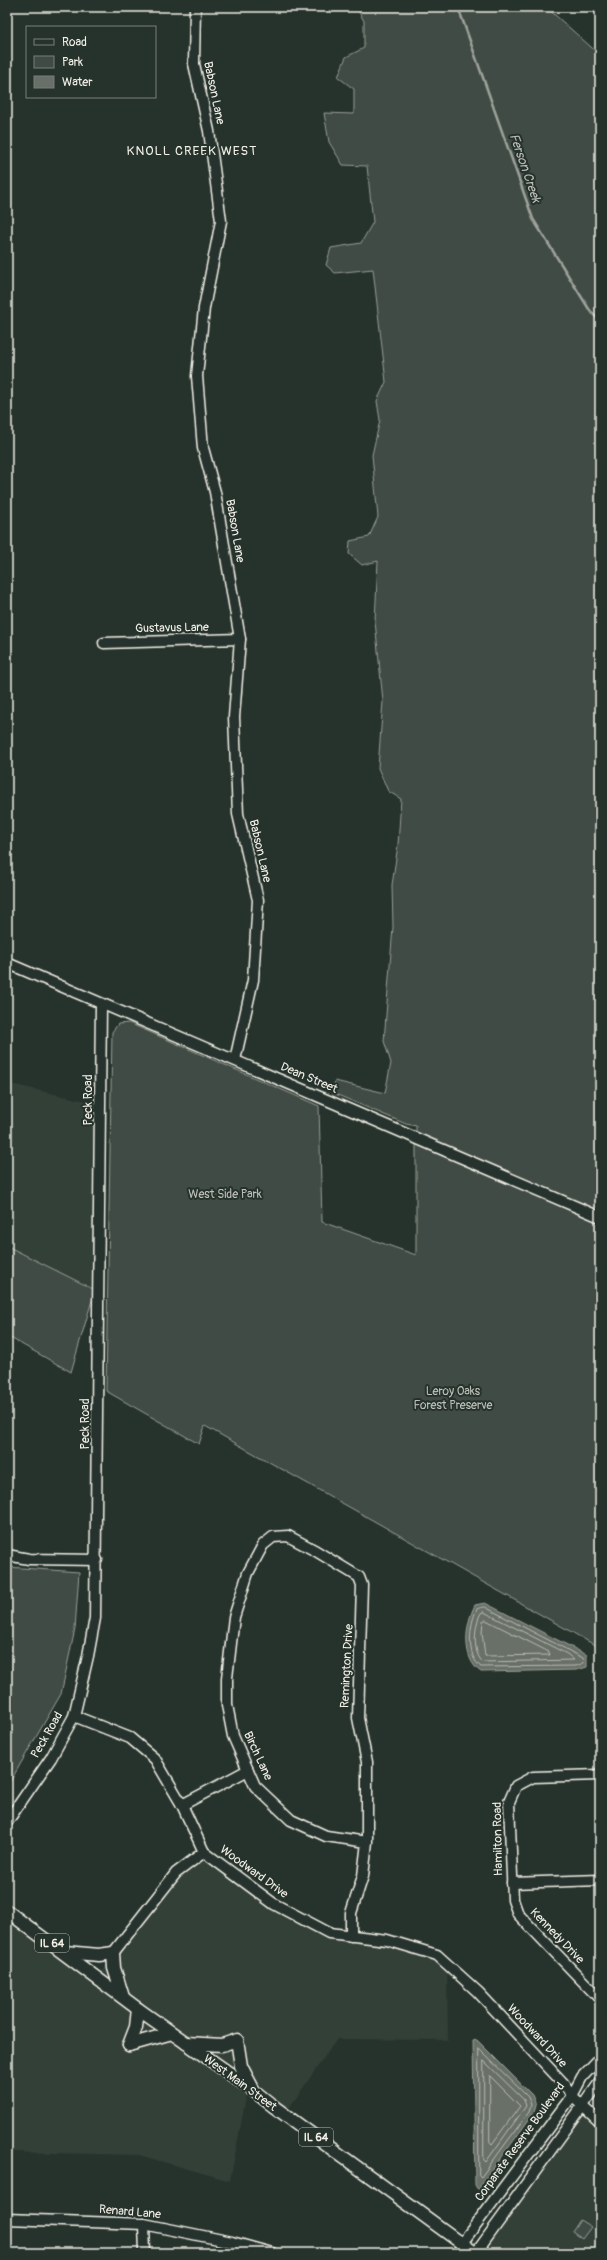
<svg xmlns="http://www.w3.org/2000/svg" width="607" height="2260" font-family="Pangolin,sans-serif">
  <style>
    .built { fill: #333f39 }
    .green { fill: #414b45; stroke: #9a9e96 }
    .water { fill: #676f68; stroke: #9fa39b }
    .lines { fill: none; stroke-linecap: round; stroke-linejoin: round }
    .shore { stroke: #bcbdb5; stroke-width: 1 }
    .stream { stroke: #9fa39b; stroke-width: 2.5 }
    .minor-casing { stroke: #f4f1e8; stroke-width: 13 }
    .major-casing { stroke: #f4f1e8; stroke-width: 15 }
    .minor { stroke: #26332d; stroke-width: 10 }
    .major { stroke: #26332d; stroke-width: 12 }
    .labels { text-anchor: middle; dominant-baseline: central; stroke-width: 4; stroke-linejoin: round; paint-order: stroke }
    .shield { fill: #26332d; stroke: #b6b8b0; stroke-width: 1 }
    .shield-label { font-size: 11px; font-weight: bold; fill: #f4f1e8 }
    .street-label { font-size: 12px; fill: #f4f1e8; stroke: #26332d }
    .park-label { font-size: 12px; fill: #bebfb7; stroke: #26332d }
    .neighbourhood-label { font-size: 13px; letter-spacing: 1px; fill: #f4f1e8; stroke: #26332d }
    .water-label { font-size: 13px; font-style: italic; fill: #bcbdb5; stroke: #26332d }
  </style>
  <rect width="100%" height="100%" fill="#26332d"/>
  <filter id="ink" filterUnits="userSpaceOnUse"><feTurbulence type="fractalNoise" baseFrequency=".025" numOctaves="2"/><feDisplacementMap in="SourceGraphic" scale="8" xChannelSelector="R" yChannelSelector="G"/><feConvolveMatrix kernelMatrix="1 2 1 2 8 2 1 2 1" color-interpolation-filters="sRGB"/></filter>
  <g filter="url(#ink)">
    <g class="built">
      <path d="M 7,1083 L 98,1104 L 95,1290 L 7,1246 Z"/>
      <path d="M 205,1856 L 331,1938 L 387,1944 L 432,1957 L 447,1968 L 448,2040 L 337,2039 L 287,2111 L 99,1974 L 178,1877 Z"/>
      <path d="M 7,1917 L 247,2093 L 230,2181 L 139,2155 L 7,2152 Z"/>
      <path d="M 583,2109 L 600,2125 L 600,2253 L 480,2253 Z"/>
    </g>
    <g class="green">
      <path d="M 356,7 L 546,7 L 600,55 L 600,1648 L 205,1426 L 199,1444 L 106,1391 L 112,1032 L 118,1024 L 129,1023 L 319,1106 L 322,1222 L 416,1255 L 416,1126 L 406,1124 L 333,1093 L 335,1081 L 385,1093 L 391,1063 L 384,1041 L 393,927 L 392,885 L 398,845 L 401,799 L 388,791 L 378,768 L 383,701 L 375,621 L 378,561 L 362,565 L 349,554 L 350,541 L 369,537 L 378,517 L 372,455 L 380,420 L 377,401 L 386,382 L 373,269 L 335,273 L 326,265 L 331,248 L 361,243 L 373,222 L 367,166 L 343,165 L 329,142 L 324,113 L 354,114 L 354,89 L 338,77 L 346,57 L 364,48 L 364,21 Z"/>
      <path d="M 7,1246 L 95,1290 L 71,1372 L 7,1336 Z"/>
      <path d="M 7,1567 L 79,1572 L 75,1629 L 61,1694 L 7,1787 Z"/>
      <path d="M 580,2220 L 591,2227 L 582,2239 L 572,2232 Z"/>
    </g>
    <g class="water">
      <path d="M 485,1603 L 587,1655 L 587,1667 L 577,1670 L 481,1672 C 461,1659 465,1624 475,1605 Z"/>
      <path d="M 477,2040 L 532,2095 L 536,2105 L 533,2114 L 478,2190 L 475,2185 L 473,2041 Z"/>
    </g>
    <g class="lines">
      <g class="shore">
        <path d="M 485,1607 L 583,1658 L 584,1663 L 576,1666 L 481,1667 C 466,1657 469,1624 477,1609 Z"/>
        <path d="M 484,1612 L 567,1654 L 574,1660 L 483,1662 C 472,1654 474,1624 481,1613 Z"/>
        <path d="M 486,1620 L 549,1652 L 550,1655 L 485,1656 L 482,1632 L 483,1621 Z"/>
        <path d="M 479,2049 L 528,2097 L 531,2105 L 529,2112 L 481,2177 L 479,2175 Z"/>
        <path d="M 484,2061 L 524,2100 L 526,2106 L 486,2162 L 484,2160 Z"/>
        <path d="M 490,2076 L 520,2106 L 492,2144 L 490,2142 Z"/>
      </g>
      <path class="stream" d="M 458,7 L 533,219 L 589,309 L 600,322"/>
      <g class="minor-casing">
        <g id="minor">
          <path d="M 195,7 L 194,64 L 209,131 L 221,221 L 204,308 L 197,376 L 203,448 L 215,492 L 240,639 L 234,717 L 238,814 L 258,900 L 253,980 L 235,1060"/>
          <path d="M 104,643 L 240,639"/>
          <path d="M 7,963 L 600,1217"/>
          <path d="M 7,1555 L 29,1559 L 97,1560"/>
          <path d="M 74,1716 L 130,1738 L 155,1759 L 182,1805 L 204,1852 L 274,1904 L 329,1933 L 387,1940 L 437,1955 L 478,1992 L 564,2084 L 572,2096 L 600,2122"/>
          <path d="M 600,1775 L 533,1777 L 516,1786 L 509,1802 L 513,1900 L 518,1914 L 600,1999"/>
          <path d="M 182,1805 L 248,1770"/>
          <path d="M 7,1822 L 51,1758 L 74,1716 L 88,1656 L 95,1618 L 101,1004"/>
          <path d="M 512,1883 L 600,1880"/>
          <path d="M 351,1936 L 351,1913 L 363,1876 L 367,1842 L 367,1762 L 358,1718 L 362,1585 L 359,1577 L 316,1551 L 288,1536 L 273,1537 L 263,1545 L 248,1573 L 234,1617 L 227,1678 L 227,1705 L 233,1736 L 255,1786 L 291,1820 L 326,1836 L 367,1842"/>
          <path d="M 113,1953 L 176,1873 L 204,1852"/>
          <path d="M 7,2219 L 144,2224 L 232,2242 L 272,2253"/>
          <path d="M 144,2224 L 145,2253"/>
          <path d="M 462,2243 L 572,2096 L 582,2077 L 600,2058"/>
          <path d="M 476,2253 L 600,2082"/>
        </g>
      </g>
      <g class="major-casing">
        <g id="major">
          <path d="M 7,1911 L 138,2009 L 253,2090 L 273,2106 L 475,2253"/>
          <path d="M 65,1952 L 99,1955 L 113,1953 L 114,1968 L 123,1997"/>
          <path d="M 186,2043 L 222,2045 L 237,2040 L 241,2066 L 252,2087"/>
          <path d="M 129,2045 L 172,2033"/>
          <path d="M 129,2045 L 136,2027 L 138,2009"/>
        </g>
      </g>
      <use href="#minor" class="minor"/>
      <use href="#major" class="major"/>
    </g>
  </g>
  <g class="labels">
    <g class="shield">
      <rect x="35" y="1934" width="34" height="18" rx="3"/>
      <rect x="299" y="2128" width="34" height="18" rx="3"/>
    </g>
    <g class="shield-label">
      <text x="52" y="1943">IL 64</text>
      <text x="316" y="2137">IL 64</text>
    </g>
    <g class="street-label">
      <text transform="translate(214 93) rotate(78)">Babson Lane</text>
      <text transform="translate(235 531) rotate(80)">Babson Lane</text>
      <text transform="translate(172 628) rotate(-1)">Gustavus Lane</text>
      <text transform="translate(260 851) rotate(77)">Babson Lane</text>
      <text transform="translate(309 1078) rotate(23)">Dean Street</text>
      <text transform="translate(88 1100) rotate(-90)">Peck Road</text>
      <text transform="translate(85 1424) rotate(-90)">Peck Road</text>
      <text transform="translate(347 1666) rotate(-87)">Remington Drive</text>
      <text transform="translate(47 1735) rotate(-60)">Peck Road</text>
      <text transform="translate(258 1756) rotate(65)">Birch Lane</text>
      <text transform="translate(498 1839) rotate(-91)">Hamilton Road</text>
      <text transform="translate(254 1872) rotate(36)">Woodward Drive</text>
      <text transform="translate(557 1936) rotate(46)">Kennedy Drive</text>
      <text transform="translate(537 2036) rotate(47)">Woodward Drive</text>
      <text transform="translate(240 2083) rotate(36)">West Main Street</text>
      <text transform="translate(520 2142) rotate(-54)">Corparate Reserve Boulevard</text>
      <text transform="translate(130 2212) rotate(5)">Renard Lane</text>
    </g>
    <g class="park-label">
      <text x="225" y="1194">West Side Park</text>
      <text x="453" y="1391">Leroy Oaks<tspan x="453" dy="14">Forest Preserve</tspan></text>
    </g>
    <g class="neighbourhood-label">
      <text x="192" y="151">KNOLL CREEK WEST</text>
    </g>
    <g class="water-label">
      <text transform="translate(525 168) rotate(71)">Ferson Creek</text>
    </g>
  </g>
  <rect width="607" height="2260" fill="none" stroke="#26332d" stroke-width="24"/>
  <rect x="12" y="12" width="583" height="2236" fill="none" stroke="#f4f1e8" stroke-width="1.5" filter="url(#ink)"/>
  <rect x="26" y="26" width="130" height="72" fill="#26332d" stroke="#787f78"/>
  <rect x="34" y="39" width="20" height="6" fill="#26332d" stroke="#787f78"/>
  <text x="62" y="46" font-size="12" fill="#f4f1e8">Road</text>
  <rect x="34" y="56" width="20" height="12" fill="#414b45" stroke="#787f78"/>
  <text x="62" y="66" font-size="12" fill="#f4f1e8">Park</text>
  <rect x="34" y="76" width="20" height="12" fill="#676f68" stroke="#787f78"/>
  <text x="62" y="86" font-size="12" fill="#f4f1e8">Water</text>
</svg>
